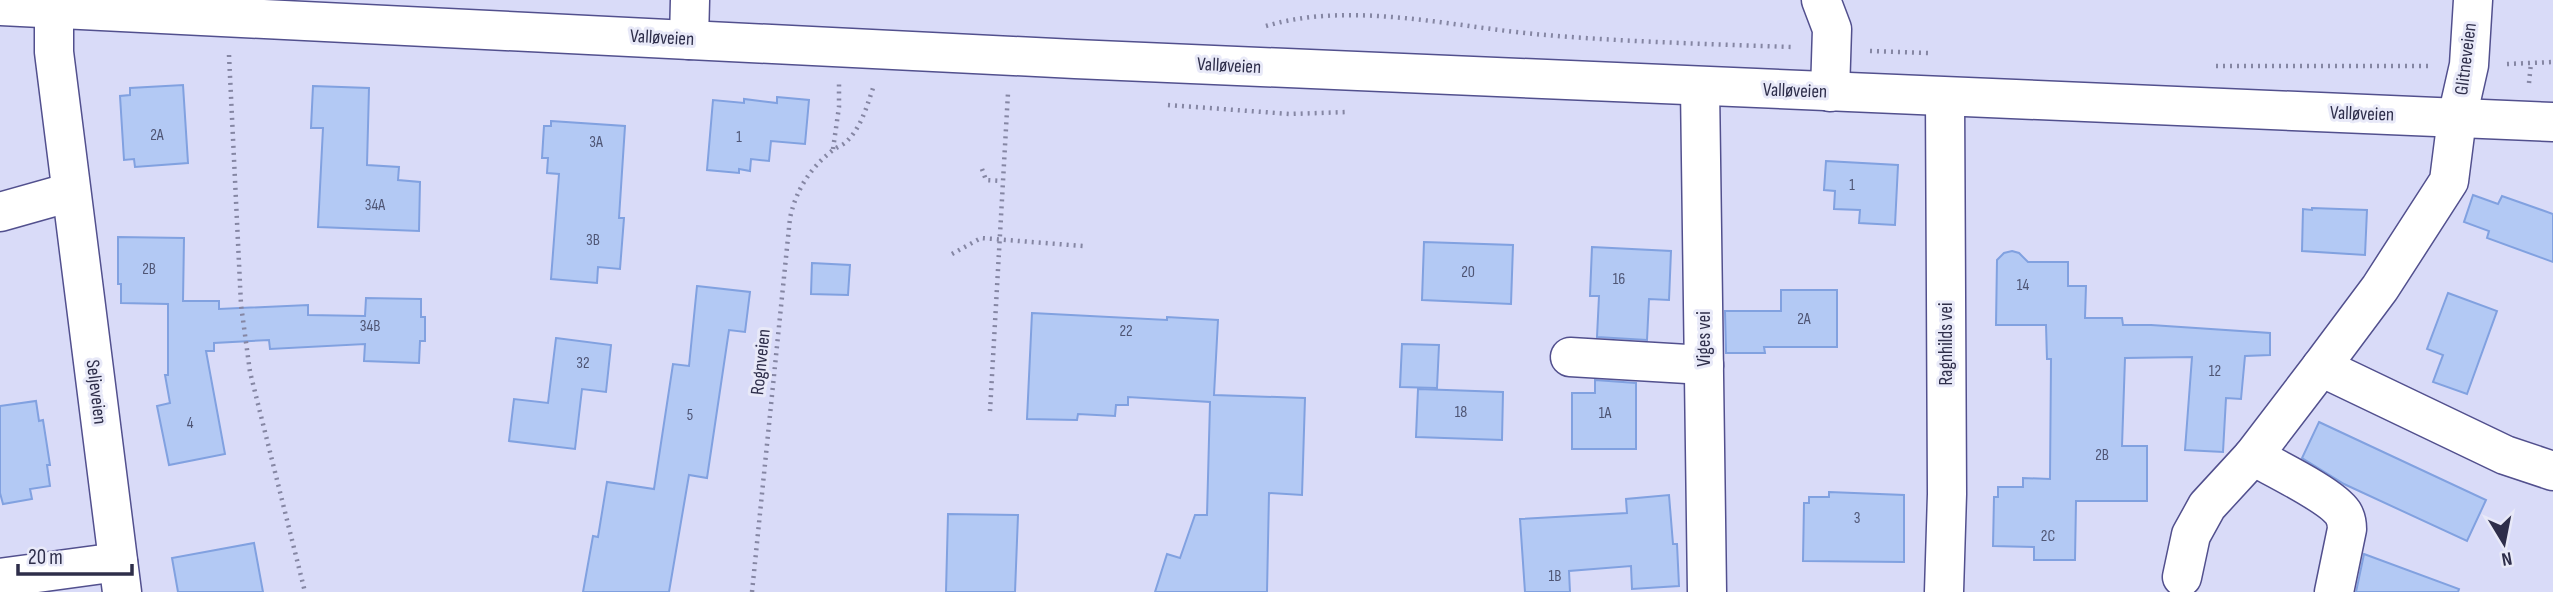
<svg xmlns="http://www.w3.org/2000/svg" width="2553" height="592" font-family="'Sofia Sans Condensed',sans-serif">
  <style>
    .building { fill: #b3c9f4; stroke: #81a1e0; stroke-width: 2 }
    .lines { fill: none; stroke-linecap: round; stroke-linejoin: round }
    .minor-casing { stroke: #52508e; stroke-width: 41 }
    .major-casing { stroke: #52508e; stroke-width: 41 }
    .path { stroke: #8586a3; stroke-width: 4.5; stroke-dasharray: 2 5; stroke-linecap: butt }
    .minor { stroke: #fff; stroke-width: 38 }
    .major { stroke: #fff; stroke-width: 38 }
    .labels { text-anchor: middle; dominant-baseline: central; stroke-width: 6; stroke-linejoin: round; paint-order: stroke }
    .number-label { font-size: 16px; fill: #4f5574 }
    .street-label { font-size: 19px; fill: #2e2e4a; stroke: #e8e9f8 }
  </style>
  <rect width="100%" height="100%" fill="#d9dbf8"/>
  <g class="building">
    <path d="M 183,85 L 188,163 L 135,167 L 134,159 L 124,160 L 120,96 L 130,95 L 130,88 Z"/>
    <path d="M 313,86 L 369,88 L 367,165 L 399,167 L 398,180 L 420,182 L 419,231 L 318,227 L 323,128 L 311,128 Z"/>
    <path d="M 777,97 L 809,100 L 805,144 L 771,141 L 769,161 L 751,159 L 750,171 L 739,169 L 739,173 L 707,170 L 713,100 L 744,103 L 744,99 L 777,103 Z"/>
    <path d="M 551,121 L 625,126 L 619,218 L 624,218 L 620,269 L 598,267 L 597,283 L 551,279 L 559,174 L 547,173 L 548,158 L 542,158 L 544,126 L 551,126 Z"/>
    <path d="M 1826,161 L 1898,165 L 1895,225 L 1859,223 L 1860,210 L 1834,209 L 1835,191 L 1824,190 Z"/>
    <path d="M 2473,195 L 2498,204 L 2502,196 L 2553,214 L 2553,262 L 2487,238 L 2489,231 L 2464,222 Z"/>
    <path d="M 2312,208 L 2367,210 L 2365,255 L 2302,251 L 2303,209 L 2312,210 Z"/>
    <path d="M 118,237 L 184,238 L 183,301 L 219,301 L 219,309 L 308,305 L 308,315 L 365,316 L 366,298 L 421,299 L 421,317 L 425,317 L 425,341 L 420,341 L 419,363 L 364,361 L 365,344 L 270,349 L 269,340 L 214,343 L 214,351 L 206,351 L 225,454 L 169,465 L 157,406 L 170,403 L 165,375 L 168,375 L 168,304 L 121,303 L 121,284 L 118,284 Z"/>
    <path d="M 1424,242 L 1513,245 L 1511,304 L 1422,300 Z"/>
    <path d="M 1592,247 L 1671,251 L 1669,300 L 1649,299 L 1647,340 L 1597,337 L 1599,296 L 1590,296 Z"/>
    <path d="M 2012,251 L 2019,253 L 2028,262 L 2068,262 L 2068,286 L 2086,286 L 2085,318 L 2122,318 L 2123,325 L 2151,325 L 2270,333 L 2270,355 L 2245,356 L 2241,399 L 2226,398 L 2223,452 L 2185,450 L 2192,357 L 2125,358 L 2122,446 L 2147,446 L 2147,501 L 2076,501 L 2075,560 L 2034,560 L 2034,547 L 1993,546 L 1994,497 L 1998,497 L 1998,487 L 2023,487 L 2023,478 L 2050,479 L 2051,359 L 2047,359 L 2046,325 L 1996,325 L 1997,260 L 2004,253 Z"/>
    <path d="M 812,263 L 850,265 L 848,295 L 811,294 Z"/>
    <path d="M 697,286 L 750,292 L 745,332 L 729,330 L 707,478 L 689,475 L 669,592 L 583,592 L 593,536 L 598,537 L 607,482 L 654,489 L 673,364 L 689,366 Z"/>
    <path d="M 1781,290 L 1837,290 L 1837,347 L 1764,347 L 1765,353 L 1726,353 L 1725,311 L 1781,311 Z"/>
    <path d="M 2448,293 L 2497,311 L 2467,394 L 2433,382 L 2443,355 L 2427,349 Z"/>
    <path d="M 1032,313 L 1167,320 L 1167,317 L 1218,320 L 1214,395 L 1305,398 L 1302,495 L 1269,493 L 1267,592 L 1155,592 L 1167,554 L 1180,558 L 1195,515 L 1207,515 L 1210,402 L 1128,397 L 1128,405 L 1116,405 L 1115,416 L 1078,414 L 1077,420 L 1027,419 Z"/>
    <path d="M 556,338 L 611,345 L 606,392 L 582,389 L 575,449 L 509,441 L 514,399 L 548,403 Z"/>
    <path d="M 1402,344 L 1439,345 L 1437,388 L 1400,387 Z"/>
    <path d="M 1595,380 L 1636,383 L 1636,449 L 1572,449 L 1572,393 L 1595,393 Z"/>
    <path d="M 1418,389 L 1503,392 L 1502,440 L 1416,437 Z"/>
    <path d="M 36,401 L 39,421 L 43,420 L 50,465 L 47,465 L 50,486 L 30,489 L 32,499 L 3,504 L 0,493 L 0,406 Z"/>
    <path d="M 2319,422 L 2486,500 L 2467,541 L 2344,484 L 2302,458 Z"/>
    <path d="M 1829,492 L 1904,495 L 1904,562 L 1803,561 L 1804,503 L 1809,503 L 1809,497 L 1829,497 Z"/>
    <path d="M 1669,495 L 1673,544 L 1677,544 L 1679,586 L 1632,589 L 1631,566 L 1569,571 L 1570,592 L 1525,592 L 1520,519 L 1627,513 L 1626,499 Z"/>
    <path d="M 948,514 L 1018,515 L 1015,592 L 946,592 Z"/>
    <path d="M 254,543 L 263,592 L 178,592 L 172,558 Z"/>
    <path d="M 2364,554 L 2459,589 L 2458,592 L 2356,592 Z"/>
  </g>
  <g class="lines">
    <g class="minor-casing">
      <g id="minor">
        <path d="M 1821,0 L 1832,29 L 1830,92"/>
        <path d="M 54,9 L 54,52 L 122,592"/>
        <path d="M 689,40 L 690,0"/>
        <path d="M 1700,87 L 1707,592"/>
        <path d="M 0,212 L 71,192"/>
        <path d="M 1570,357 L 1704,365"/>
        <path d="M 2321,367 L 2505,455 L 2553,471"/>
        <path d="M 2253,456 C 2274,468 2331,495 2343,513 C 2346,518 2347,523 2347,529 L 2334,592"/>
        <path d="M 2182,577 L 2191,535 L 2207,506 L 2253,456 L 2321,367 L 2380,288 L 2449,181 L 2457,118 L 2469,65 L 2473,0"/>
        <path d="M 0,578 L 118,562"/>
        <path d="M 1944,592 L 1947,494 L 1945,97"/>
      </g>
    </g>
    <g class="major-casing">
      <path id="major" d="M 0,6 L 1075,59 L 2553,122"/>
    </g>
    <g class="path">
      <path d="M 1266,26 C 1353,0 1456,28 1546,35 C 1628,42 1710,44 1792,47"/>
      <path d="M 1870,51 L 1928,53"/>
      <path d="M 229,55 L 241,305 L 250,372 L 305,592"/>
      <path d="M 2507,64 L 2553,62"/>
      <path d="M 2216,66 L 2432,66"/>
      <path d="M 2529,83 L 2531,63"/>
      <path d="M 1168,105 L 1290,114 L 1348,112"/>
      <path d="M 833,149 L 839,107 L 839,84"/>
      <path d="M 982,169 L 986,180 L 1002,181"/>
      <path d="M 952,254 L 981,238 L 1083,246"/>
      <path d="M 990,411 L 1008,93"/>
      <path d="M 752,592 L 790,218 C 796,190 810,168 833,150 C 837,147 843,145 846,142 C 861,128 867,106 873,88"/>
    </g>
    <use href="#minor" class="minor"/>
    <use href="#major" class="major"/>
  </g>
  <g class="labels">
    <g class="number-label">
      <text x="157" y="135">2A</text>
      <text x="739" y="137">1</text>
      <text x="596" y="142">3A</text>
      <text x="1852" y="185">1</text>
      <text x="375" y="205">34A</text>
      <text x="593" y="240">3B</text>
      <text x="149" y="269">2B</text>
      <text x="1468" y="272">20</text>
      <text x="1619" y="279">16</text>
      <text x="2023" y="285">14</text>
      <text x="1804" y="319">2A</text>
      <text x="370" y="326">34B</text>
      <text x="1126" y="331">22</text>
      <text x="583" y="363">32</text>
      <text x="2215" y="371">12</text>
      <text x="1461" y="412">18</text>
      <text x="1605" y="413">1A</text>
      <text x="690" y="415">5</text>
      <text x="190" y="423">4</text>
      <text x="2102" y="455">2B</text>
      <text x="1857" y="518">3</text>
      <text x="2048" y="536">2C</text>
      <text x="1555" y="576">1B</text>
    </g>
    <g class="street-label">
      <text transform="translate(662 38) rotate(3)">Valløveien</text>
      <text transform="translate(2466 59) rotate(-83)">Glitneveien</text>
      <text transform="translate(1229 66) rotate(3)">Valløveien</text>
      <text transform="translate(1795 91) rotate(2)">Valløveien</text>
      <text transform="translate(2362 114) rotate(2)">Valløveien</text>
      <text transform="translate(1704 339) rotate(-90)">Viges vei</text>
      <text transform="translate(1946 344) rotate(-90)">Ragnhilds vei</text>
      <text transform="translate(761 362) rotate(-84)">Rognveien</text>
      <text transform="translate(96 392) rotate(83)">Seljeveien</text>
    </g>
  </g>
  <g transform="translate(2504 543) rotate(170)" stroke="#e8e9f8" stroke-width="5" paint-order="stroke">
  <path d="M0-5L12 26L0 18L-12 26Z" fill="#2e2e4a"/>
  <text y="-10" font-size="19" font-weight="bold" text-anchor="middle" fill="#2e2e4a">N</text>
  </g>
  <path d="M18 564v10h114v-10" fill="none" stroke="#2e2e4a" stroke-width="3.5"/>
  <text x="28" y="564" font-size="21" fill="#2e2e4a" stroke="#e8e9f8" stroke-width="5" paint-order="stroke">20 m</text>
</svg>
